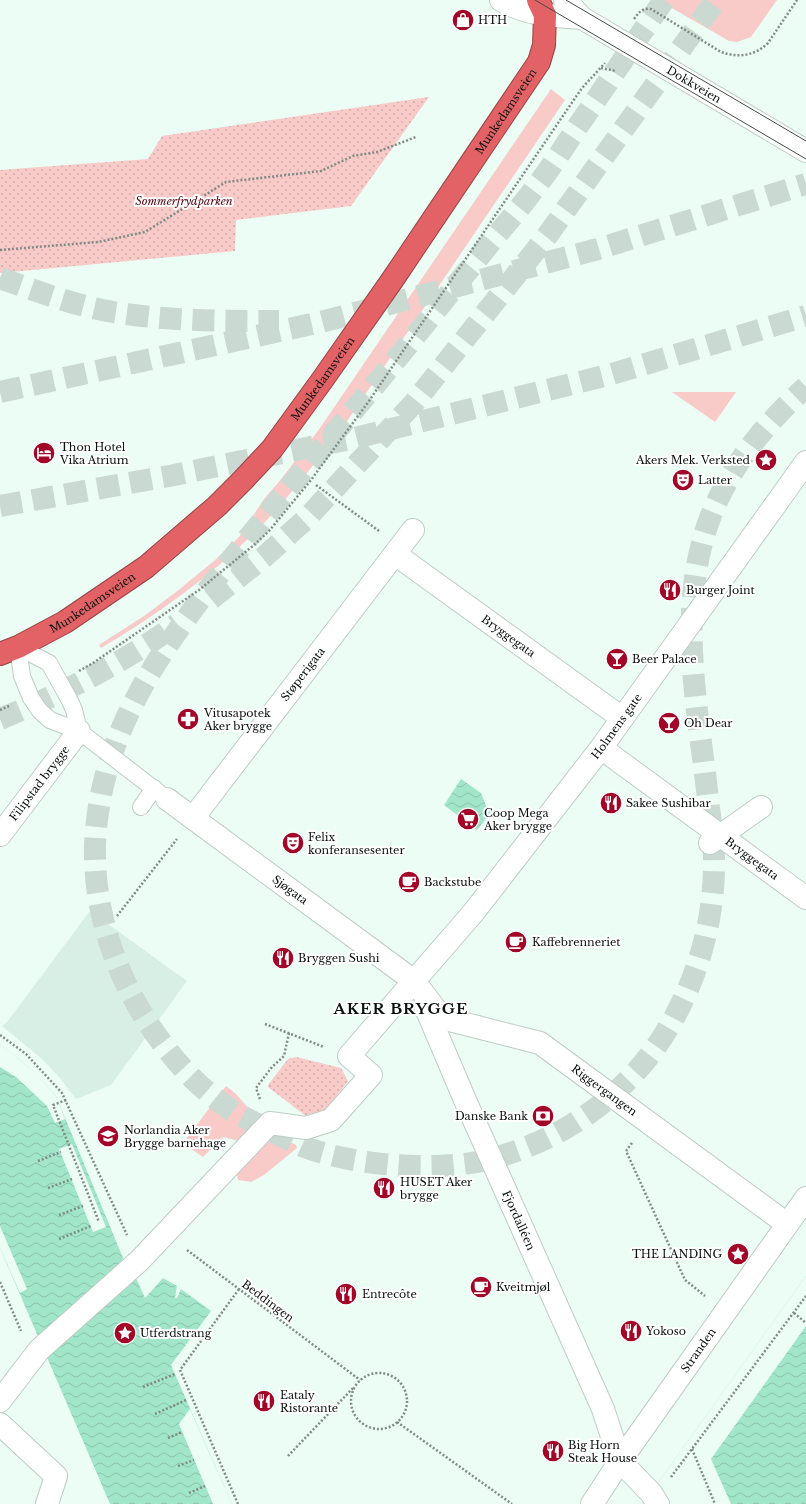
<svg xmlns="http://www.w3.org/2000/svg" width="806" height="1504" font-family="'Libre Baskerville',serif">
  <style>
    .built { fill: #d7efe5 }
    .grass { fill: #f8cac8 }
    .park { fill: url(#park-dots) }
    .water { fill: url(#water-waves) }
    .pier { fill: #ecfdf5 }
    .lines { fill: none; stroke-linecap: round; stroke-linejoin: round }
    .highway-tunnel { stroke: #cad9d2; stroke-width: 22; stroke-dasharray: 22 11; stroke-linecap: butt }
    .lane-casing { stroke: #bdcdc6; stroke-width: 18 }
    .street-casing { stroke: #bdcdc6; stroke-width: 24 }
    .highway-casing { stroke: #974547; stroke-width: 24 }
    .path { stroke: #818c87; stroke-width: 2.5; stroke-dasharray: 2 2; stroke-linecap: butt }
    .lane { stroke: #fff; stroke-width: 16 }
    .street { stroke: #fff; stroke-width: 22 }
    .highway { stroke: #e26266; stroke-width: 22 }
    .tram { stroke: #434b47; stroke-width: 1 }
    .labels { text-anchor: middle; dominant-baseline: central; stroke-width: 4; stroke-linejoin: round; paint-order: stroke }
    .poi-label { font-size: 11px; fill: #0b100e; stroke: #fff; text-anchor: start }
    .street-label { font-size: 11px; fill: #0b100e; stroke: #fff }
    .park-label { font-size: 11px; font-style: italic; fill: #530410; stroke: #fff }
    .district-label { font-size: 15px; font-weight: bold; letter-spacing: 1px; fill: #0b100e; stroke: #fff }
  </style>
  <defs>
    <pattern id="park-dots" width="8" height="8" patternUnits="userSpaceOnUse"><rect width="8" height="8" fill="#f8cac8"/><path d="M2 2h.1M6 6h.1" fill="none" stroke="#d3acab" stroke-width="1.8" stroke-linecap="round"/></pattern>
    <pattern id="water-waves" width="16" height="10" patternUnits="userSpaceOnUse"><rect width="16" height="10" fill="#a2e6ca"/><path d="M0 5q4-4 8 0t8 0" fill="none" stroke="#8ac4ac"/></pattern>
  </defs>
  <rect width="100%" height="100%" fill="#ecfdf5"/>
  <path class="built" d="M 90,911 L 187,981 L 111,1085 L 76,1099 L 60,1078 L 42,1059 L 2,1026 L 7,1022 Z"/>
  <g class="grass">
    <path d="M 658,0 L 777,0 L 751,37 L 737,42 L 729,41 Z"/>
    <path d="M 551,89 L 565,100 L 348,420 C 321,455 295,490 265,522 C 217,572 160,613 101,648 L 99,645 L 144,616 L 176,592 L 214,561 L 239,537 L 264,499 L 282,478 L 320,428 Z"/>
    <path d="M 672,392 L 736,392 L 715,422 Z"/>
    <path d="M 226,1086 L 236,1094 L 256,1117 L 257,1121 L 243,1142 L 223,1137 L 203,1157 L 183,1143 Z"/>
    <path d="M 279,1136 L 296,1145 L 297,1148 L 264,1175 L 251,1182 L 238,1180 L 237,1174 L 259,1145 Z"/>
  </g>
  <g class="park">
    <path d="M 429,97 L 351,206 L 236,220 L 235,251 L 0,273 L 0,170 L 148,159 L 162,136 Z"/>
    <path d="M 296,1057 L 341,1068 L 348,1081 L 323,1114 L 311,1120 L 268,1087 L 268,1085 L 288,1059 Z"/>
  </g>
  <g class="water">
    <path d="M 461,779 L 481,793 L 488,811 L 491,812 L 477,830 L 444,805 Z"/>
    <path d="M 0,1045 C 22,1059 39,1077 56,1096 L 128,1270 L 136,1278 L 145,1298 L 163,1278 L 177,1286 L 175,1298 L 177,1298 L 181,1289 L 211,1311 L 171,1365 L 232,1504 L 110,1504 L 0,1248 Z"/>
    <path d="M 806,1276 L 806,1504 L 643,1504 Z"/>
  </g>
  <g class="pier">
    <path d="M 0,1045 L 12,1053 L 35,1073 L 56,1096 L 65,1119 L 55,1123 L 47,1106 L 16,1077 L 0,1067 Z"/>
    <path d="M 72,1144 L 106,1227 L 93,1232 L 59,1149 Z"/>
    <path d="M 0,1226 L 27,1289 L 20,1293 L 0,1248 Z"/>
    <path d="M 806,1276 L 806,1326 L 711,1459 L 731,1504 L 643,1504 Z"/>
    <path d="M 190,1409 L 232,1504 L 213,1504 L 179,1424 Z"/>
  </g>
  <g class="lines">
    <g class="highway-tunnel">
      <path d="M 664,0 C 635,42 607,84 578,126 C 564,147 551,168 535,188 C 517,212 497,234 479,257 C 439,306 400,356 359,404 C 315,456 272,508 230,561 C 166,643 106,722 96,829 C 91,884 104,939 128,988 C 153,1037 188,1082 234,1112 C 236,1113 255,1123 257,1124 C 272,1131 287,1139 302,1146 C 351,1165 426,1171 477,1162 C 526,1152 575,1128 612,1095 C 638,1073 659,1046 675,1016 C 701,968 715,913 714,858 C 714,841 711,824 709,808 C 700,720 679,631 702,543 C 718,481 759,429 806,387"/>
      <path d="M 0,278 C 39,292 78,307 119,313 C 172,321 226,321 279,321"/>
      <path d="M 0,392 L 321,322 L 598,249 L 806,184"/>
      <path d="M 0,506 L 169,476 L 355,438 L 612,374 L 806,316"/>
      <path d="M 211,599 L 264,557 L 307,518 L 414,403 L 547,236 L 716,0"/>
      <path d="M 0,719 C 61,694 123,663 177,624"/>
    </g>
    <g class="lane-casing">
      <g id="lane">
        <path d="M 18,647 L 22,676 L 31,698 L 40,711 L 50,720 L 79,731 L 167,799"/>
        <path d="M 18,647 L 49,663 L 69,699 L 74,710 L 79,731"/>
        <path d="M 141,807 L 154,788"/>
      </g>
    </g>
    <g class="street-casing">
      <g id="street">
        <path d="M 501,0 C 526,15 554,16 582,18"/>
        <path id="s1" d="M 565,0 L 582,18 L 806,151"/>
        <path id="s2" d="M 395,554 L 622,718"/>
        <path id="s3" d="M 601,748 L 806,898"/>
        <path id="s4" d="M 167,799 L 414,981 L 442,1018 L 540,1043 L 787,1224"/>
        <path id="s5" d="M 193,818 L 413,530"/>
        <path id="s6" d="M 0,835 L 79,731"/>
        <path d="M 710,843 L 761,807"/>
        <path id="s7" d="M 425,1006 L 465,1100 L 603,1409 L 620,1461 L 651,1493 L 658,1504"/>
        <path id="s8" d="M 0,1401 L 39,1350 L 139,1261 L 270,1123 L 306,1128 L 331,1120 L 371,1075 L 349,1056 L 473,913 L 601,748 L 806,462"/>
        <path d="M 0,1424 L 56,1476 L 47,1504"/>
        <path id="s9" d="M 592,1504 L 620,1461 L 806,1198"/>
      </g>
    </g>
    <g class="highway-casing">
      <g id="highway">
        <path id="s10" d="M 0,654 L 18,647 L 65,622 L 146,567 L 217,506 L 243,480 L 272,449 L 323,379 L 393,279 L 539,62 L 544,45 L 545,15 L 538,0"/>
      </g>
    </g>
    <g class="path">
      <path d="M 634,19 C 639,12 642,8 651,9 L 721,52 C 738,58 755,56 768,43 L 797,0"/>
      <path d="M 601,68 L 616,71"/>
      <path d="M 0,250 L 98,242 L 145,232 L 226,182 L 321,171 L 353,156 L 377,152 L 416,137"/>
      <path d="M 316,485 L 379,531"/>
      <path d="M 79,671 L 93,663 L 199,590 L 254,545 L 269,531 L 311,480 L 369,401 L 571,104 L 582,88 L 605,63"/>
      <path d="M 0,710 L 9,706"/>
      <path d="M 117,916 L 177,839"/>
      <path d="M 265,1024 L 324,1047"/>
      <path d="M 0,1035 L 26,1054 L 62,1093 L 127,1235"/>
      <path d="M 260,1099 L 256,1088 L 272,1067 L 284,1056 L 289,1033"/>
      <path d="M 66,1100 L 53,1105 L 99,1222"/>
      <path d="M 632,1143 L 626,1151 L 685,1280 L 705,1296"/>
      <path d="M 38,1161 L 61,1152"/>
      <path d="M 48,1188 L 72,1179"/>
      <path d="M 59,1215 L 83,1206"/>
      <path d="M 59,1239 L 91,1226"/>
      <path d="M 187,1250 L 360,1380"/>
      <path d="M 0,1282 L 21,1331"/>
      <path d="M 794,1313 L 806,1323"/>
      <circle cx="379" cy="1401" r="28"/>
      <path d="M 143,1387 L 175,1374"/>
      <path d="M 155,1414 L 186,1400"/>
      <path d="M 397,1422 L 512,1504"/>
      <path d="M 168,1438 L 182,1432"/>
      <path d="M 692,1449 L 715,1504"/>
      <path d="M 288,1456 L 354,1387"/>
      <path d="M 178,1466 L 194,1460"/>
      <path d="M 671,1477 L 806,1296"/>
      <path d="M 189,1493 L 205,1486"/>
      <path d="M 238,1504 L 180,1370 L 239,1289"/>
    </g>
    <use href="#lane" class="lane"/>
    <use href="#street" class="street"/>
    <use href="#highway" class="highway"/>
    <g class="tram">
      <path d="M 535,0 L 806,159"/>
      <path d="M 566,0 L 806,141"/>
    </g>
  </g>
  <defs>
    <g id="shop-disc" transform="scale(1.15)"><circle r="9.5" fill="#a30527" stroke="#fff"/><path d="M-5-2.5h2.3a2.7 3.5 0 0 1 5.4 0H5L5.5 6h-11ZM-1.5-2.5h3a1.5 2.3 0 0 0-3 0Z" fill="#fff"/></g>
    <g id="hotel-disc" transform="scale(1.15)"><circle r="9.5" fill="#a30527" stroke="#fff"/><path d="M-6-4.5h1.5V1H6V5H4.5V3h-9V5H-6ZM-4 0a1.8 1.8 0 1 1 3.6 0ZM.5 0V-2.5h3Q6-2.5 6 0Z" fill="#fff"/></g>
    <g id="sight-disc" transform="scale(1.15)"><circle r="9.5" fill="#a30527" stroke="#fff"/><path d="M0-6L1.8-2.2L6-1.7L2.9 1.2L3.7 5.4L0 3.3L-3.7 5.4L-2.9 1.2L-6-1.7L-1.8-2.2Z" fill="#fff"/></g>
    <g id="theatre-disc" transform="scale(1.15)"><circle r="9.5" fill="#a30527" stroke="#fff"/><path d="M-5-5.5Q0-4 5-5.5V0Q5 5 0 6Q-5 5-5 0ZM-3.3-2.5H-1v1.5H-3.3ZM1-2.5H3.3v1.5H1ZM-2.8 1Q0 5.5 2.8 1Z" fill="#fff"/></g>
    <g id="restaurant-disc" transform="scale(1.15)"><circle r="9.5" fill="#a30527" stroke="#fff"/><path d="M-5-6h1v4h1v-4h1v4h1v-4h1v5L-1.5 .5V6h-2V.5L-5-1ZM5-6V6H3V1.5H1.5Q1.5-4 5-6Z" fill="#fff"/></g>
    <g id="bar-disc" transform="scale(1.15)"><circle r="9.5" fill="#a30527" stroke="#fff"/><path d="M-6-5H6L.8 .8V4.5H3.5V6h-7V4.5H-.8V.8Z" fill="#fff"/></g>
    <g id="pharmacy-disc" transform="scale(1.15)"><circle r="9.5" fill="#a30527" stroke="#fff"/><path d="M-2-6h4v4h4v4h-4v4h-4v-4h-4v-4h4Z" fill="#fff"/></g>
    <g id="supermarket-disc" transform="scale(1.15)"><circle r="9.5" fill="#a30527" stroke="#fff"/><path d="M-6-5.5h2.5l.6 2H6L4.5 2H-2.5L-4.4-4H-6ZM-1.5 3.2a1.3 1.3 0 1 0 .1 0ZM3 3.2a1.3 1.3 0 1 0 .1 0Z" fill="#fff"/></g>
    <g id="cafe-disc" transform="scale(1.15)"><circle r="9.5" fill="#a30527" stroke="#fff"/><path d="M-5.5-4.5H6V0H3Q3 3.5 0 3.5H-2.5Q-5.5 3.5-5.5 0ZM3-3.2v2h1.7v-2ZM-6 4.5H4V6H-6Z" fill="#fff"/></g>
    <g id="bank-disc" transform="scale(1.15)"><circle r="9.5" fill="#a30527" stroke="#fff"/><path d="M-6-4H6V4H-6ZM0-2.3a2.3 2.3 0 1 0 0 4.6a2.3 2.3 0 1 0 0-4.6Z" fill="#fff"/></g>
    <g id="school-disc" transform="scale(1.15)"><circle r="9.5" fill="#a30527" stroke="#fff"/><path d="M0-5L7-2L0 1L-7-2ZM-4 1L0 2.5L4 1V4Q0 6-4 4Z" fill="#fff"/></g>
  </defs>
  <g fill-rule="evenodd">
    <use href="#shop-disc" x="463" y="20"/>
    <use href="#hotel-disc" x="44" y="453"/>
    <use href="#sight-disc" x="766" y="460"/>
    <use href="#theatre-disc" x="683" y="480"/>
    <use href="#restaurant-disc" x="670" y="590"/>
    <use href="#bar-disc" x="617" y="659"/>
    <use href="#pharmacy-disc" x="188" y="719"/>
    <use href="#bar-disc" x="669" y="723"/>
    <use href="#restaurant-disc" x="611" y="803"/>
    <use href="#supermarket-disc" x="468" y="819"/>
    <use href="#theatre-disc" x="293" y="843"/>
    <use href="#cafe-disc" x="409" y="882"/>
    <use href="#cafe-disc" x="516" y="942"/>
    <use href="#restaurant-disc" x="283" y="958"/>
    <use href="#bank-disc" x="543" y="1116"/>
    <use href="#school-disc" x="108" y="1136"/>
    <use href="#restaurant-disc" x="384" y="1188"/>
    <use href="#sight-disc" x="738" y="1254"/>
    <use href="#cafe-disc" x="481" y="1287"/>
    <use href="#restaurant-disc" x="346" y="1294"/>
    <use href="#restaurant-disc" x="631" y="1331"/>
    <use href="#sight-disc" x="125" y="1333"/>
    <use href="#restaurant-disc" x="264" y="1401"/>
    <use href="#restaurant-disc" x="553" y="1451"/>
  </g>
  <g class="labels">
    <g class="poi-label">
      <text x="478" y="20">HTH</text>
      <text x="60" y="447">Thon Hotel<tspan x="60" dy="13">Vika Atrium</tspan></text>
      <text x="750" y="460" text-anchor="end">Akers Mek. Verksted</text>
      <text x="698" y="480">Latter</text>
      <text x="686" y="590">Burger Joint</text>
      <text x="632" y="659">Beer Palace</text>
      <text x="204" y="713">Vitusapotek<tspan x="204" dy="13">Aker brygge</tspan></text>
      <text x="684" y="723">Oh Dear</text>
      <text x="626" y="803">Sakee Sushibar</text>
      <text x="484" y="813">Coop Mega<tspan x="484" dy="13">Aker brygge</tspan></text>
      <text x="308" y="837">Felix<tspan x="308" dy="13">konferansesenter</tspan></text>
      <text x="424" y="882">Backstube</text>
      <text x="532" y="942">Kaffebrenneriet</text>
      <text x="298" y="958">Bryggen Sushi</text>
      <text x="528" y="1116" text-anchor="end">Danske Bank</text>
      <text x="124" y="1130">Norlandia Aker<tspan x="124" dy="13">Brygge barnehage</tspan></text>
      <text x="400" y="1182">HUSET Aker<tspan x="400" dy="13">brygge</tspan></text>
      <text x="722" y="1254" text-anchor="end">THE LANDING</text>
      <text x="496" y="1287">Kveitmjøl</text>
      <text x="362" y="1294">Entrecôte</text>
      <text x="646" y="1331">Yokoso</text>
      <text x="140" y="1333">Utferdstrang</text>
      <text x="280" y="1395">Eataly<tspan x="280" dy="13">Ristorante</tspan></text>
      <text x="568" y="1445">Big Horn<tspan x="568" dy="13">Steak House</tspan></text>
    </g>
    <g class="street-label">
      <text stroke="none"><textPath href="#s1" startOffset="155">Dokkveien</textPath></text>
      <text stroke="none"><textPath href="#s10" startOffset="754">Munkedamsveien</textPath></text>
      <text stroke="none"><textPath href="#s10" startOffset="430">Munkedamsveien</textPath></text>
      <text stroke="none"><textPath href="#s10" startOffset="106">Munkedamsveien</textPath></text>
      <text stroke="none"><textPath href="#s2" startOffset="140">Bryggegata</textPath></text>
      <text stroke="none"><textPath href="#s5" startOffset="181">Støperigata</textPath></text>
      <text stroke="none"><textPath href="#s8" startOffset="965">Holmens gate</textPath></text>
      <text stroke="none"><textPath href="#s6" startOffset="65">Filipstad brygge</textPath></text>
      <text stroke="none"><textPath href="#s3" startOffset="187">Bryggegata</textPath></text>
      <text stroke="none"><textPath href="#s4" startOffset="153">Sjøgata</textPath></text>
      <text stroke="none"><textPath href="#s4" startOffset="534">Riggergangen</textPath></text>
      <text stroke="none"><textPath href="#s7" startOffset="234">Fjordalléen</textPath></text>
      <text transform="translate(268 1301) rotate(37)">Beddingen</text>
      <text stroke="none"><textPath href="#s9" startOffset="187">Stranden</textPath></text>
    </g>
    <g class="park-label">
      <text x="184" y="201">Sommerfrydparken</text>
    </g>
    <g class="district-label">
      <text x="401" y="1008">AKER BRYGGE</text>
    </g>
  </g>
</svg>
